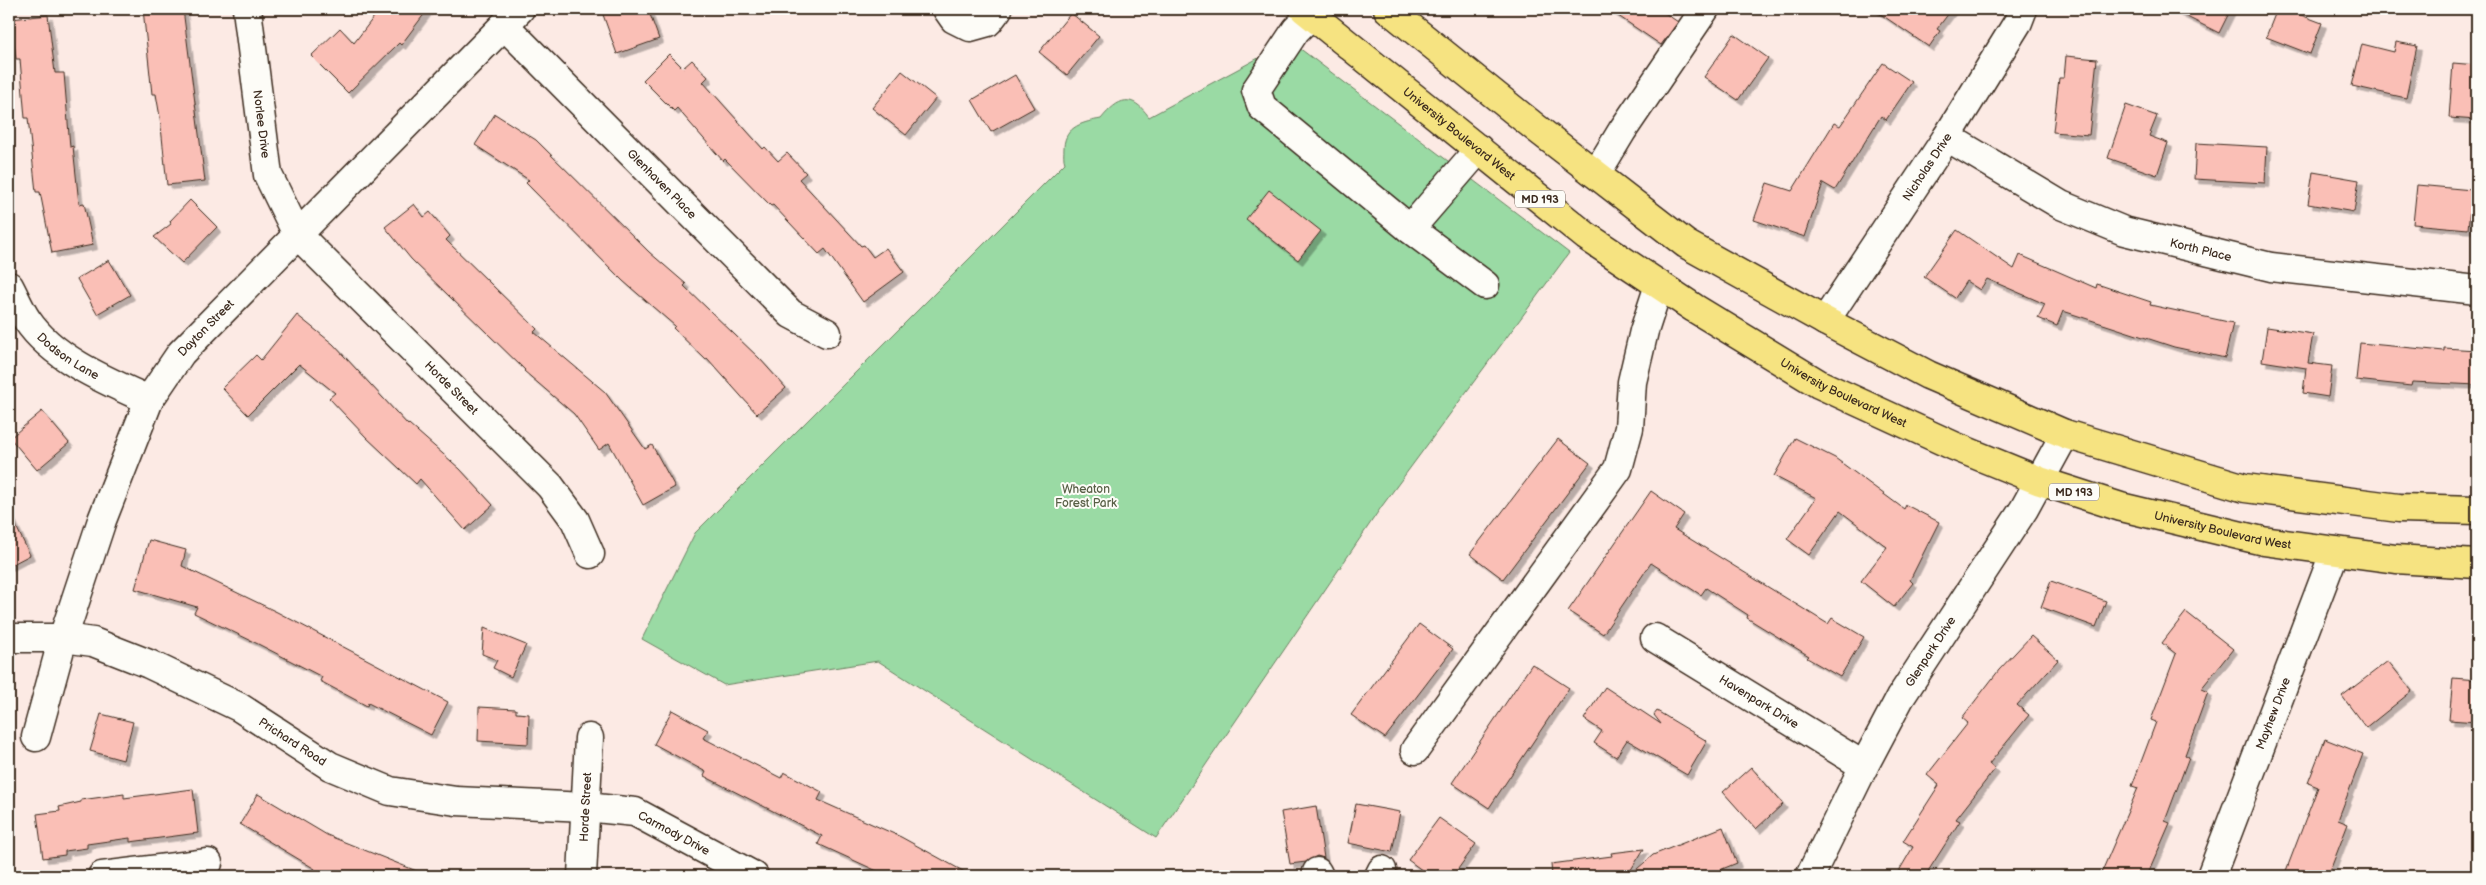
<svg xmlns="http://www.w3.org/2000/svg" width="2486" height="885" font-family="'Balsamiq Sans',sans-serif">
  <style>
    .green { fill: #9adaa4; stroke: #6a8261 }
    .building { fill: #fabfb6; stroke: #3b2a1e; filter: url(#shadow) }
    .lines { fill: none; stroke-linecap: round; stroke-linejoin: round }
    .minor-casing { stroke: #3b2a1e; stroke-width: 31 }
    .major-casing { stroke: #3b2a1e; stroke-width: 31 }
    .minor { stroke: #fdfcf7; stroke-width: 28 }
    .major { stroke: #f6e381; stroke-width: 28 }
    .labels { text-anchor: middle; dominant-baseline: central; stroke-width: 4; stroke-linejoin: round; paint-order: stroke }
    .shield { fill: #fdfcf7; stroke: #75695f; stroke-width: 1 }
    .shield-label { font-size: 11px; font-weight: bold; fill: #3b2a1e }
    .street-label { font-size: 12px; fill: #3b2a1e; stroke: #fdfcf7 }
    .park-label { font-size: 12px; fill: #585f46; stroke: #fdfcf7 }
  </style>
  <defs>
    <filter id="shadow"><feDropShadow dx="4.5" dy="4.5" stdDeviation="0" flood-color="#0004"/></filter>
  </defs>
  <rect width="100%" height="100%" fill="#fceae4"/>
  <filter id="ink" filterUnits="userSpaceOnUse"><feTurbulence type="fractalNoise" baseFrequency=".02" numOctaves="2"/><feDisplacementMap in="SourceGraphic" scale="10" xChannelSelector="R" yChannelSelector="G"/><feConvolveMatrix kernelMatrix="1 2 1 2 8 2 1 2 1" color-interpolation-filters="sRGB"/></filter>
  <g filter="url(#ink)">
    <path class="green" d="M 1290,41 L 1569,253 L 1382,506 L 1156,838 L 878,661 L 724,685 L 642,639 L 695,533 L 1065,163 C 1063,158 1064,153 1064,147 C 1065,126 1084,122 1101,119 C 1119,97 1132,93 1149,117 Z"/>
    <g class="building">
      <path d="M 143,9 L 183,9 L 205,181 L 167,185 L 160,117 L 156,94 L 152,94 Z"/>
      <path d="M 380,9 L 428,9 L 401,45 L 399,43 L 348,93 L 311,56 L 340,28 L 354,43 Z"/>
      <path d="M 601,9 L 648,9 L 659,39 L 617,54 Z"/>
      <path d="M 1608,9 L 1659,9 L 1678,22 L 1661,45 Z"/>
      <path d="M 1873,9 L 1952,9 L 1937,29 L 1940,31 L 1929,47 Z"/>
      <path d="M 2171,9 L 2231,9 L 2219,33 Z"/>
      <path d="M 2277,9 L 2285,9 L 2322,23 L 2310,54 L 2266,37 Z"/>
      <path d="M 1071,13 L 1099,36 L 1067,75 L 1039,52 Z"/>
      <path d="M 48,15 L 55,73 L 64,73 L 70,147 L 73,146 L 79,204 L 84,203 L 93,245 L 52,253 L 40,192 L 36,192 L 28,118 L 25,118 L 20,59 L 16,59 L 11,19 Z"/>
      <path d="M 1734,34 L 1768,58 L 1738,100 L 1704,77 Z"/>
      <path d="M 2396,42 L 2417,46 L 2406,98 L 2352,86 L 2362,44 L 2394,52 Z"/>
      <path d="M 669,54 L 683,68 L 692,60 L 708,77 L 703,82 L 763,149 L 765,147 L 778,161 L 787,153 L 806,173 L 799,179 L 861,246 L 864,245 L 873,257 L 886,248 L 904,272 L 863,302 L 825,249 L 819,254 L 773,205 L 771,206 L 725,159 L 723,161 L 677,108 L 674,111 L 643,80 Z"/>
      <path d="M 2066,56 L 2097,59 L 2089,135 L 2053,132 L 2059,78 L 2064,78 Z"/>
      <path d="M 1883,63 L 1912,82 L 1886,120 L 1881,116 L 1835,190 L 1823,183 L 1805,237 L 1754,220 L 1767,183 L 1792,191 L 1834,123 L 1840,126 Z"/>
      <path d="M 2453,63 L 2477,65 L 2477,120 L 2449,118 Z"/>
      <path d="M 902,71 L 936,98 L 906,135 L 872,108 Z"/>
      <path d="M 1015,75 L 1034,108 L 991,132 L 972,100 Z"/>
      <path d="M 2126,105 L 2157,116 L 2149,136 L 2168,143 L 2157,175 L 2108,158 Z"/>
      <path d="M 495,114 L 536,140 L 649,252 L 686,284 L 684,286 L 760,359 L 786,388 L 757,414 L 707,358 L 706,360 L 673,328 L 675,326 L 623,281 L 526,183 L 529,180 L 475,145 Z"/>
      <path d="M 2196,143 L 2267,147 L 2265,183 L 2194,179 Z"/>
      <path d="M 2313,172 L 2359,180 L 2354,212 L 2308,204 Z"/>
      <path d="M 2417,185 L 2472,190 L 2468,229 L 2413,224 Z"/>
      <path d="M 1269,190 L 1321,231 L 1298,260 L 1246,219 Z"/>
      <path d="M 190,200 L 217,227 L 182,263 L 154,237 L 171,224 L 170,221 Z"/>
      <path d="M 414,204 L 424,217 L 430,212 L 450,236 L 446,240 L 537,329 L 534,332 L 605,392 L 645,449 L 652,445 L 675,487 L 643,505 L 609,443 L 599,450 L 574,414 L 524,371 L 525,370 L 411,259 L 385,227 Z"/>
      <path d="M 1957,230 L 2014,269 L 2020,255 L 2096,288 L 2097,284 L 2151,302 L 2150,305 L 2233,323 L 2225,358 L 2174,347 L 2063,311 L 2057,326 L 2038,318 L 2045,304 L 1987,279 L 1980,290 L 1966,281 L 1955,298 L 1924,277 Z"/>
      <path d="M 109,260 L 130,295 L 97,314 L 77,279 Z"/>
      <path d="M 297,315 L 333,344 L 408,425 L 409,424 L 460,469 L 493,505 L 465,530 L 420,479 L 416,484 L 366,437 L 329,398 L 335,393 L 299,364 L 248,415 L 222,388 L 256,355 L 261,360 Z"/>
      <path d="M 2267,327 L 2313,334 L 2308,363 L 2332,366 L 2328,397 L 2303,393 L 2306,368 L 2262,361 Z"/>
      <path d="M 2360,343 L 2444,351 L 2444,348 L 2477,350 L 2477,385 L 2412,382 L 2411,386 L 2356,380 Z"/>
      <path d="M 42,411 L 69,443 L 37,470 L 10,438 Z"/>
      <path d="M 1795,438 L 1835,458 L 1904,509 L 1906,505 L 1939,522 L 1910,580 L 1913,583 L 1894,607 L 1861,581 L 1887,547 L 1840,511 L 1809,555 L 1787,539 L 1816,498 L 1774,476 Z"/>
      <path d="M 1558,439 L 1590,463 L 1503,579 L 1470,554 Z"/>
      <path d="M 1651,491 L 1684,514 L 1674,529 L 1828,624 L 1832,618 L 1864,637 L 1840,677 L 1807,658 L 1809,656 L 1747,618 L 1748,615 L 1706,588 L 1701,595 L 1651,563 L 1603,634 L 1568,611 Z"/>
      <path d="M 9,512 L 30,555 L 9,566 Z"/>
      <path d="M 149,540 L 186,550 L 182,566 L 277,612 L 448,702 L 431,735 L 368,703 L 367,706 L 320,681 L 322,677 L 260,645 L 194,613 L 197,607 L 135,589 Z"/>
      <path d="M 2051,581 L 2106,601 L 2096,627 L 2041,607 Z"/>
      <path d="M 2186,612 L 2233,649 L 2201,689 L 2208,692 L 2185,755 L 2189,757 L 2165,821 L 2170,823 L 2147,876 L 2100,876 L 2138,788 L 2132,786 L 2156,722 L 2151,720 L 2176,654 L 2162,643 Z"/>
      <path d="M 1419,624 L 1453,649 L 1385,738 L 1351,715 Z"/>
      <path d="M 484,628 L 526,645 L 511,677 L 493,668 L 497,660 L 482,654 Z"/>
      <path d="M 2031,636 L 2058,660 L 2017,705 L 2029,715 L 1989,764 L 1995,769 L 1956,819 L 1960,821 L 1925,876 L 1896,876 L 1913,847 L 1903,841 L 1939,785 L 1927,775 L 1968,723 L 1962,718 L 1999,670 Z"/>
      <path d="M 2388,661 L 2412,691 L 2366,728 L 2342,696 Z"/>
      <path d="M 1532,664 L 1569,688 L 1489,808 L 1452,783 Z"/>
      <path d="M 2453,678 L 2477,680 L 2477,722 L 2449,720 Z"/>
      <path d="M 1605,687 L 1661,724 L 1654,715 L 1657,711 L 1707,741 L 1687,775 L 1627,740 L 1616,757 L 1594,743 L 1602,731 L 1584,719 Z"/>
      <path d="M 479,707 L 516,709 L 516,713 L 529,714 L 528,744 L 478,741 Z"/>
      <path d="M 672,710 L 708,730 L 703,738 L 781,778 L 784,772 L 822,792 L 818,800 L 901,837 L 972,876 L 888,876 L 818,844 L 822,836 L 704,776 L 706,772 L 654,744 Z"/>
      <path d="M 101,714 L 133,722 L 123,760 L 90,751 Z"/>
      <path d="M 2325,739 L 2363,754 L 2338,820 L 2348,824 L 2328,876 L 2284,876 L 2318,787 L 2308,783 Z"/>
      <path d="M 1751,767 L 1783,804 L 1756,829 L 1723,792 Z"/>
      <path d="M 193,789 L 198,833 L 130,842 L 130,838 L 87,844 L 87,848 L 65,851 L 65,855 L 43,858 L 37,814 L 60,811 L 59,807 L 81,802 L 81,800 L 124,794 L 124,798 Z"/>
      <path d="M 258,794 L 327,835 L 429,876 L 324,876 L 314,872 L 315,869 L 240,824 Z"/>
      <path d="M 1356,804 L 1400,812 L 1392,852 L 1348,843 Z"/>
      <path d="M 1316,806 L 1324,858 L 1317,856 L 1306,862 L 1290,864 L 1281,812 Z"/>
      <path d="M 1439,818 L 1476,844 L 1453,876 L 1430,876 L 1408,860 Z"/>
      <path d="M 1723,827 L 1737,863 L 1705,876 L 1629,876 L 1653,855 Z"/>
      <path d="M 1644,849 L 1627,876 L 1552,876 L 1551,864 L 1612,856 L 1611,853 Z"/>
    </g>
    <g class="lines">
      <g class="minor-casing">
        <g id="minor">
          <path id="s1" d="M 247,9 L 268,175 L 297,234 L 550,486 L 575,520 L 590,554"/>
          <path d="M 947,9 L 954,19 L 970,27 L 988,22 L 998,9"/>
          <path d="M 1317,9 L 1296,30 L 1256,90 L 1262,107 L 1410,229 L 1479,149"/>
          <path id="s2" d="M 504,25 L 791,314 L 827,333"/>
          <path id="s3" d="M 1947,137 L 2061,205 L 2124,231 L 2271,267 L 2477,290"/>
          <path d="M 1596,174 L 1622,131 L 1705,9"/>
          <path d="M 1410,229 L 1485,285"/>
          <path id="s4" d="M 9,286 C 15,297 20,310 27,320 C 53,359 109,382 149,400"/>
          <path id="s5" d="M 1825,321 L 1947,137 L 2018,22 L 2023,9"/>
          <path id="s6" d="M 9,638 L 63,638 L 93,642 L 149,664 L 239,707 L 330,766 L 390,791 L 456,801 L 586,807 L 635,812 L 754,876"/>
          <path id="s7" d="M 1655,638 L 1864,766"/>
          <path id="s8" d="M 36,737 L 63,638 L 102,520 L 149,400 L 181,353 L 520,9"/>
          <path d="M 1415,750 L 1618,469 L 1629,428 L 1632,382 L 1644,331 L 1659,285"/>
          <path d="M 1317,872 L 1319,876"/>
          <path d="M 102,876 L 208,863"/>
          <path id="s9" d="M 582,876 L 589,738"/>
          <path d="M 1379,876 L 1382,870"/>
          <path id="s10" d="M 1810,876 L 1864,766 L 1900,698 L 2024,509 L 2065,434"/>
          <path id="s11" d="M 2211,876 L 2335,551"/>
        </g>
      </g>
      <g class="major-casing">
        <g id="major">
          <path id="s12" d="M 1304,9 L 1586,236 L 1694,308 L 1819,384 L 1954,446 L 2040,481 L 2121,507 L 2263,541 L 2396,559 L 2477,564"/>
          <path d="M 1388,9 L 1536,128 L 1686,244 L 1825,321 L 1928,375 L 2065,434 L 2245,488 L 2399,508 L 2477,510"/>
        </g>
      </g>
      <use href="#minor" class="minor"/>
      <use href="#major" class="major"/>
    </g>
  </g>
  <g class="labels">
    <g class="shield">
      <rect x="1515" y="190.5" width="50" height="17" rx="4"/>
      <rect x="2049" y="483.5" width="50" height="17" rx="4"/>
    </g>
    <g class="shield-label">
      <text x="1540" y="199">MD 193</text>
      <text x="2074" y="492">MD 193</text>
    </g>
    <g class="street-label">
      <text stroke="none"><textPath href="#s1" startOffset="116">Norlee Drive</textPath></text>
      <text stroke="none"><textPath href="#s12" startOffset="199">University Boulevard West</textPath></text>
      <text stroke="none"><textPath href="#s5" startOffset="185">Nicholas Drive</textPath></text>
      <text stroke="none"><textPath href="#s2" startOffset="224">Glenhaven Place</textPath></text>
      <text stroke="none"><textPath href="#s3" startOffset="280">Korth Place</textPath></text>
      <text stroke="none"><textPath href="#s8" startOffset="448">Dayton Street</textPath></text>
      <text stroke="none"><textPath href="#s4" startOffset="94">Dodson Lane</textPath></text>
      <text stroke="none"><textPath href="#s1" startOffset="451">Horde Street</textPath></text>
      <text stroke="none"><textPath href="#s12" startOffset="664">University Boulevard West</textPath></text>
      <text stroke="none"><textPath href="#s12" startOffset="1069">University Boulevard West</textPath></text>
      <text stroke="none"><textPath href="#s10" startOffset="255">Glenpark Drive</textPath></text>
      <text stroke="none"><textPath href="#s7" startOffset="122">Havenpark Drive</textPath></text>
      <text stroke="none"><textPath href="#s11" startOffset="174">Mayhew Drive</textPath></text>
      <text stroke="none"><textPath href="#s6" startOffset="308">Prichard Road</textPath></text>
      <text stroke="none"><textPath href="#s9" startOffset="69">Horde Street</textPath></text>
      <text stroke="none"><textPath href="#s6" startOffset="708">Carmody Drive</textPath></text>
    </g>
    <g class="park-label">
      <text x="1086" y="489">Wheaton<tspan x="1086" dy="14">Forest Park</tspan></text>
    </g>
  </g>
  <rect width="2486" height="885" fill="none" stroke="#fdfcf7" stroke-width="30"/>
  <rect x="15" y="15" width="2456" height="855" fill="none" stroke="#3b2a1e" stroke-width="2" filter="url(#ink)"/>
</svg>
